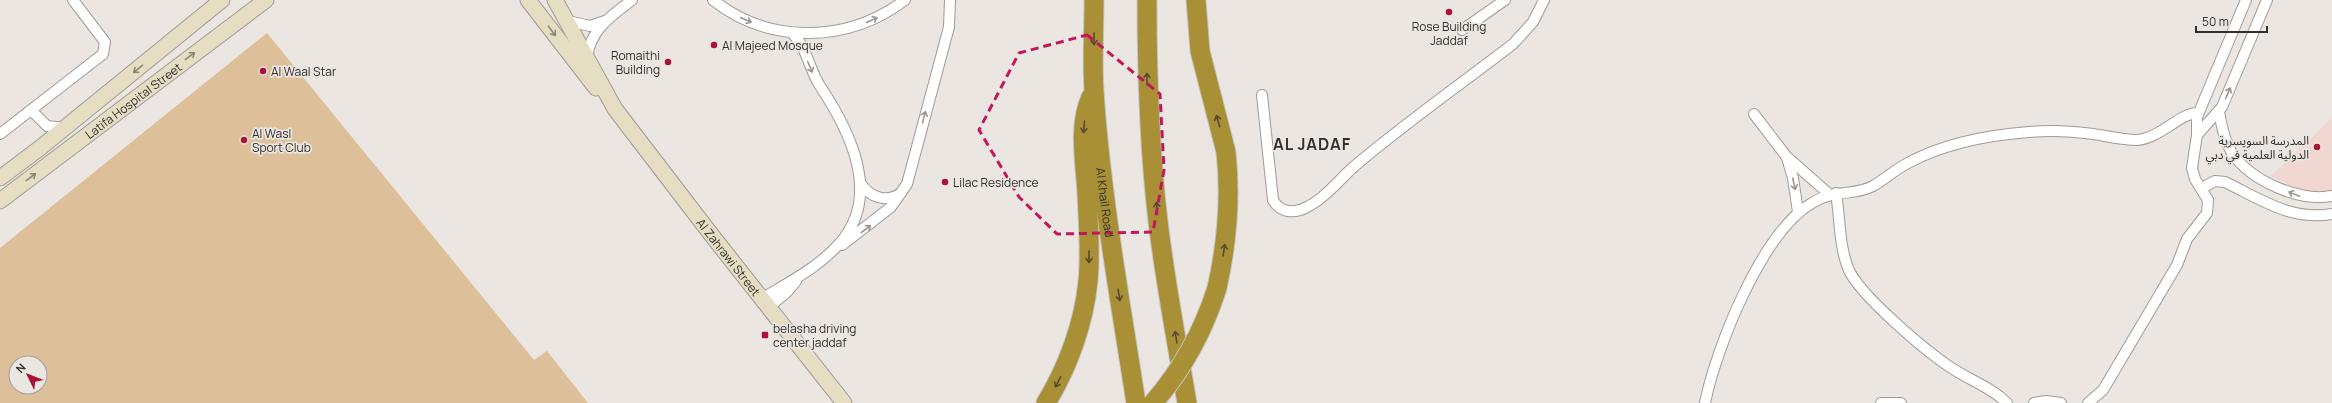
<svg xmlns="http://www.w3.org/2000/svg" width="2332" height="403" font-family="Manrope,'Noto Sans Arabic',sans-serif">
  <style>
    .education { fill: #f1d7d1 }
    .grass { fill: #ddc099; fill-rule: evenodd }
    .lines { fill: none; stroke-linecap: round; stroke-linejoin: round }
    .minor-casing { stroke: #9f9b95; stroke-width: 12 }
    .secondary-casing { stroke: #9f9b95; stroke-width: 17 }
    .motorway-casing { stroke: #c5c5c4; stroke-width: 21 }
    .minor { stroke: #fff; stroke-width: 10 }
    .secondary { stroke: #e5dec3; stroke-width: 15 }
    .motorway { stroke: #a99036; stroke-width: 19 }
    .motorway-bridge-casing { stroke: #c5c5c4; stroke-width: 21; stroke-linecap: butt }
    .motorway-bridge { stroke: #a99036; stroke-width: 19 }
    .oneway { stroke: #989796 }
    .oneway2 { stroke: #8b8678 }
    .oneway3 { stroke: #554c30 }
    .marked { fill: none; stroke: #c2185b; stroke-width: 3; stroke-dasharray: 8 5; stroke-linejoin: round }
    .poi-dot { fill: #aa1338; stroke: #ebe6e1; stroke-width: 1.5 }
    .labels { text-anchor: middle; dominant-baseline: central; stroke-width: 3.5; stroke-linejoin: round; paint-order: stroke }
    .poi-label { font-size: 12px; fill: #312f2d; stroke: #ebe6e1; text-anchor: start }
    .street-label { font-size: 12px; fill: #312f2d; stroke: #ebe6e1 }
    .district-label { font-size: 16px; font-weight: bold; letter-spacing: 1px; fill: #312f2d; stroke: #ebe6e1 }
  </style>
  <rect width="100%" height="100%" fill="#ebe6e1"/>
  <path class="education" d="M 2332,118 L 2332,191 L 2317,194 L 2300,191 L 2271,176 Z"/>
  <path class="grass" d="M 267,33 L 534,360 L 547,351 L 588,403 L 0,403 L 0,248 ZM 16,363 L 40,363 L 40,387 L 16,387 Z"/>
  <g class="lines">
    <g class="minor-casing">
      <g id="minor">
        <path d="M 713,0 C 770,45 848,43 905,0"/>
        <path d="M 568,21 L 590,26 L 605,21"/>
        <path d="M 1462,30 L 1505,0"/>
        <path d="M 587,57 C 591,29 611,16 632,0"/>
        <path d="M 1262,95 L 1273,200 C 1280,213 1295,214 1307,207 C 1326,198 1341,177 1357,164 C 1407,122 1461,84 1513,44 L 1533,22 L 1544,0"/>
        <path d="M 31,110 L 47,126 L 65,128"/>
        <path d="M 2219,112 C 2222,126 2224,140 2232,153 C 2251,181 2299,202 2332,196"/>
        <path d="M 1754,114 L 1786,156 L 1829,194"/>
        <path d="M 0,134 L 103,54 L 105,42 L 73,0"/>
        <path d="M 2197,135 L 2222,107 L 2267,0"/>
        <path d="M 1787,158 L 1793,178 L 1798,212"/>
        <path d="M 861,184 C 871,198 887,203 901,193"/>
        <path d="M 2202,188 L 2215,181 L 2225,182 C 2260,199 2291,221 2332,214"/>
        <path d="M 1836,193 C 1840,217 1839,245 1848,268 C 1858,294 1926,351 1950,367 C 1969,380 1991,387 2007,403"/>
        <path d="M 842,245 L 891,207 L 907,184 L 949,27 L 950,0"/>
        <path d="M 761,299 C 788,283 819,267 840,243 C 882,195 850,131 820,86 C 809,69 807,47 792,33"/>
        <path d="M 768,308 L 787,292 L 796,281"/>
        <path d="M 1705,403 C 1716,348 1762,232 1812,203 C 1834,189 1855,196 1873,186 C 1885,179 1896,169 1908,163 C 1943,144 1989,135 2029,132 C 2050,130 2071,131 2093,134 C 2107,136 2122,140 2137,140 C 2161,138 2181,112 2198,113"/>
        <path d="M 1881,403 L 1901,403"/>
        <path d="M 2034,403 L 2046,401 L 2061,403"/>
        <path d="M 2088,403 L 2103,390 L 2177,265 L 2187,239 L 2207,213 L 2208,200 L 2195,179 L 2192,168 L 2197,135 L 2197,117 L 2246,0"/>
      </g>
    </g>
    <g class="secondary-casing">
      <g id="secondary">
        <path d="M 528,0 L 596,88"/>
        <path id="s1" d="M 555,0 L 615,109 L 710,233 L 844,403"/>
        <path d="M 0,178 L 40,148 L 222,0"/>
        <path id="s2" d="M 0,201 L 266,0"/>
      </g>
    </g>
    <g class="motorway-casing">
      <g id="motorway">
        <path id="s3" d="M 1094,0 C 1094,30 1092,61 1094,91 C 1101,196 1120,299 1136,403"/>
        <path d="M 1147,0 C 1147,74 1149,147 1158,221 C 1165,282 1177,342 1187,403"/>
        <path d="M 1196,0 L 1200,51 L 1226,152 C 1231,198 1227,243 1217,288"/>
        <path d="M 1046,403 C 1068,367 1084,323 1088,281 C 1091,252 1088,222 1087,193 C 1085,161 1078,126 1091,97"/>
      </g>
    </g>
    <use href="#minor" class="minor"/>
    <use href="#secondary" class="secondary"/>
    <use href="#motorway" class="motorway"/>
    <g class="motorway-bridge-casing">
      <path id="motorway-bridge" d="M 1153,403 C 1183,369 1203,332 1217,288"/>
    </g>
    <use href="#motorway-bridge" class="motorway-bridge"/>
  </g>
  <defs><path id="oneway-shaft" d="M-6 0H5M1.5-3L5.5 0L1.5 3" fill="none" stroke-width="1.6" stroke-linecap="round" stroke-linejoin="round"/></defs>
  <g class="oneway">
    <use href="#oneway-shaft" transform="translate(746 20) rotate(24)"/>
    <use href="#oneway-shaft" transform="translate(872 20) rotate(-24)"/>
    <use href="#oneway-shaft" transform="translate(810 67) rotate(67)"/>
    <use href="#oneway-shaft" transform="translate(2228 93) rotate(-67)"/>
    <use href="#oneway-shaft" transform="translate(924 117) rotate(-76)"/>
    <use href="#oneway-shaft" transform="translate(1794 184) rotate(78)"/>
    <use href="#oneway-shaft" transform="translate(2294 194) rotate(-158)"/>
    <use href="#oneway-shaft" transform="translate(866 229) rotate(-37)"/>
  </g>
  <g class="oneway2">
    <use href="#oneway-shaft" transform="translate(552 31) rotate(53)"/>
    <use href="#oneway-shaft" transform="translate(190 56) rotate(-37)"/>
    <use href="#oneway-shaft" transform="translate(138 69) rotate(141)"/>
    <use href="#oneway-shaft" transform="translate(31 177) rotate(-37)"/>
  </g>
  <g class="oneway3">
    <use href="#oneway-shaft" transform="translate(1094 39) rotate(90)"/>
    <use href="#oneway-shaft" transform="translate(1147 79) rotate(-90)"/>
    <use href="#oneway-shaft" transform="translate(1218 121) rotate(-107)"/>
    <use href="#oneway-shaft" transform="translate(1084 127) rotate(94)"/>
    <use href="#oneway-shaft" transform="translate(1157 208) rotate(-96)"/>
    <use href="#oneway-shaft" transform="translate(1224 250) rotate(-81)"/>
    <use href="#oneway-shaft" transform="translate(1089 257) rotate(90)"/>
    <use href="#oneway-shaft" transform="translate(1119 295) rotate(81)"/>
    <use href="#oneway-shaft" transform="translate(1176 337) rotate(-99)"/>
    <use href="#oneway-shaft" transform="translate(1058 382) rotate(117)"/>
  </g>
  <path class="marked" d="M 1087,35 L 1160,94 L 1164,170 L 1153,232 L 1057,234 L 1019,197 L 979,130 L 1019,53 Z"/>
  <g class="poi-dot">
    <circle cx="1449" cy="12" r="4"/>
    <circle cx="714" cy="45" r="4"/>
    <circle cx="668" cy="62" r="4"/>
    <circle cx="263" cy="71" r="4"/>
    <circle cx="244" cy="140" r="4"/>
    <circle cx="2317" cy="147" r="4"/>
    <circle cx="945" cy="182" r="4"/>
    <rect x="761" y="331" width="8" height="8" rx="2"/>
  </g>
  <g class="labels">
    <g class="poi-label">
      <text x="1449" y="26" text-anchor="middle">Rose Building<tspan x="1449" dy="14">Jaddaf</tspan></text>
      <text x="722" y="45">Al Majeed Mosque</text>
      <text x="660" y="55" text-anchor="end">Romaithi<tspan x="660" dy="14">Building</tspan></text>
      <text x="271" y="71">Al Waal Star</text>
      <text x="252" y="133">Al Wasl<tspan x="252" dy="14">Sport Club</tspan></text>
      <text x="2309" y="140" text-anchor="end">المدرسة السويسرية<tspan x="2309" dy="14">الدولية العلمية في دبي</tspan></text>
      <text x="953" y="182">Lilac Residence</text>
      <text x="773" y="328">belasha driving<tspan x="773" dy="14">center jaddaf</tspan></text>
    </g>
    <g class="street-label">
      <text stroke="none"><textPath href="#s2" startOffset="167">Latifa Hospital Street</textPath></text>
      <text stroke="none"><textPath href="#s3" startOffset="203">Al Khail Road</textPath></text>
      <text stroke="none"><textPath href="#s1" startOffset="311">Al Zahrawi Street</textPath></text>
    </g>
    <g class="district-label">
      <text x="1312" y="144">AL JADAF</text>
    </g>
  </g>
  <g transform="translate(28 375) rotate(313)"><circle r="19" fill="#ebe6e1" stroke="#a19d99"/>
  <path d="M0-3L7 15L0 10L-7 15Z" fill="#aa1338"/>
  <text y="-6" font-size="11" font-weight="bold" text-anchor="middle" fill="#312f2d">N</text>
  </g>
  <path d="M2196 26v6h71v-6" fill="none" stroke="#312f2d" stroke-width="2"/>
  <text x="2202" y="26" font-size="12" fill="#312f2d" stroke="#ebe6e1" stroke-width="3" paint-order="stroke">50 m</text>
</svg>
